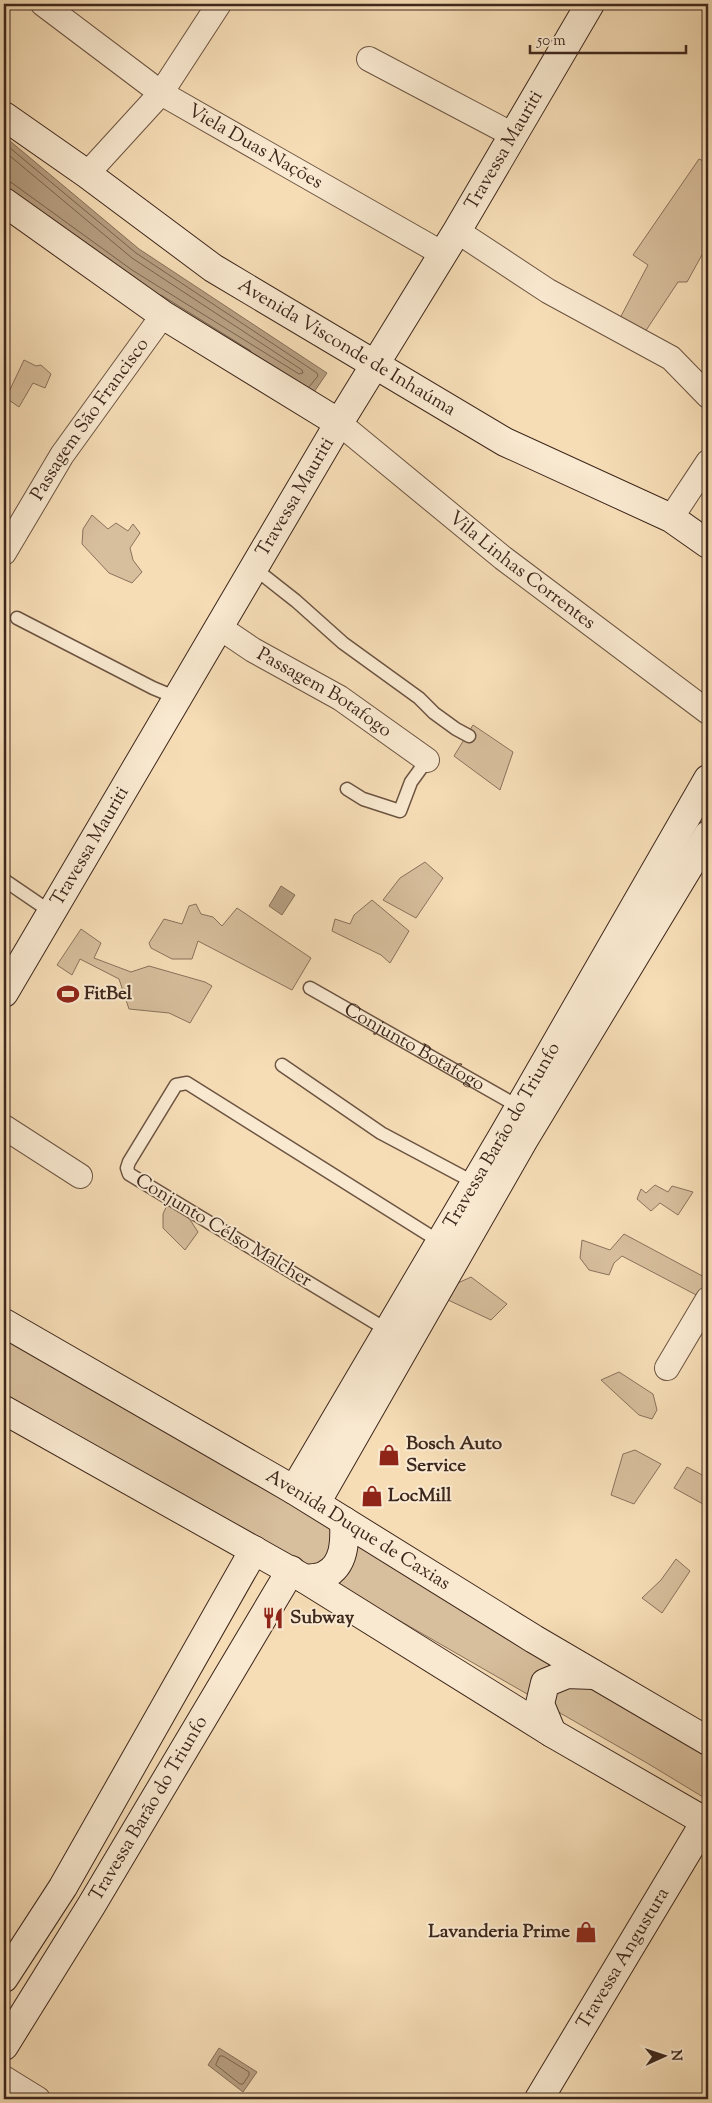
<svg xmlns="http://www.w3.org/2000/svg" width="712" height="2103" font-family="'Sorts Mill Goudy',serif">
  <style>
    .green { fill: #d7be9c; stroke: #8a725c }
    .water { fill: #b79f82; stroke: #876f59 }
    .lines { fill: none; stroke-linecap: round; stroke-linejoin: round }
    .shore { stroke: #7a634f; stroke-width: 1 }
    .lane-casing { stroke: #6c5442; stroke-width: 15 }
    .street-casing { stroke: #6c5442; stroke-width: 26 }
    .secondary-casing { stroke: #3e271c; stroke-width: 30 }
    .lane { stroke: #f9e9d0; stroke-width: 12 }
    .street { stroke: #f9e9d0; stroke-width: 24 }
    .secondary { stroke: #f9e9d0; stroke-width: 28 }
    .labels { text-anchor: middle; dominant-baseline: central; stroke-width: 4; stroke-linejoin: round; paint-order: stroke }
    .street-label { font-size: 19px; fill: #3e271c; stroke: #f9e9d0 }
    .poi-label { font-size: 19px; font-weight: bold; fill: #3e271c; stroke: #f9e9d0; text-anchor: start }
  </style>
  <rect width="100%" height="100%" fill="#f6ddb6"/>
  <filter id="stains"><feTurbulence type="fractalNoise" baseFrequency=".004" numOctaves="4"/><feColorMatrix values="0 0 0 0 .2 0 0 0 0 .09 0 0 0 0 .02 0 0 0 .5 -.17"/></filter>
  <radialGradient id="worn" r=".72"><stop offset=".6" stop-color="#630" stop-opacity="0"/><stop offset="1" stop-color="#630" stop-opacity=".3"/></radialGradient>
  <g class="green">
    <path d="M 699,159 L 708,163 L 708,244 L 687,282 L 678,282 L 643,335 L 619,320 L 648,265 L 633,255 Z"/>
    <path d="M 24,360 L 36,366 L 41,365 L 51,374 L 45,388 L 33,383 L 19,407 L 6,398 Z"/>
    <path d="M 92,515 L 108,529 L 116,523 L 128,531 L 133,524 L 140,533 L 130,548 L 133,560 L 142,572 L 132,583 L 109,573 L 82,544 L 83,529 Z"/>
    <path d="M 473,725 L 513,752 L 500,790 L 454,756 Z"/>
    <path d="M 425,862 L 443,878 L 416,918 L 383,900 L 400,878 Z"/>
    <path d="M 372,900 L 409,931 L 390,963 L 381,955 L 332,931 L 335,919 L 350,924 L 354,915 Z"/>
    <path d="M 196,904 L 201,914 L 213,917 L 222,926 L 237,908 L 311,958 L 292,990 L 198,941 L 192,959 L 172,959 L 151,948 L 149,943 L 164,919 L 182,924 L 189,906 Z"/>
    <path d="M 81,929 L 101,943 L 94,958 L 131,972 L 149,966 L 205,982 L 212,986 L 190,1023 L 169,1013 L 129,1009 L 119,979 L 80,959 L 72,975 L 57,965 Z"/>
    <path d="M 655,1185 L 668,1192 L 672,1186 L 693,1192 L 678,1215 L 660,1203 L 651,1211 L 637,1199 L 641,1189 L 646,1193 Z"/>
    <path d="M 168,1203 L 185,1212 L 198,1232 L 185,1250 L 163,1228 L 163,1214 Z"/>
    <path d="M 624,1234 L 708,1279 L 702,1298 L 622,1256 L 614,1263 L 609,1275 L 589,1270 L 580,1258 L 582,1240 L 610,1250 Z"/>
    <path d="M 471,1277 L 507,1304 L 491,1320 L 448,1300 L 449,1287 Z"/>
    <path d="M 4,1333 L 278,1494 L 708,1755 L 708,1800 L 647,1763 L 4,1393 Z"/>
    <path d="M 619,1372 L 653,1394 L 657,1410 L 652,1419 L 639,1415 L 601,1380 Z"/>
    <path d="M 635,1450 L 661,1464 L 634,1504 L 611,1495 L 623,1454 Z"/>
    <path d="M 687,1467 L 708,1478 L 708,1496 L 703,1504 L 674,1488 Z"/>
    <path d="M 676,1559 L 690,1571 L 662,1613 L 642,1598 L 661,1580 Z"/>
  </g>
  <g class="water">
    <path d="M 4,136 L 139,249 L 327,373 L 312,395 L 126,279 L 4,191 Z"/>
    <path d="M 281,886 L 295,895 L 282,915 L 269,906 Z"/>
    <path d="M 219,2048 L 257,2072 L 243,2092 L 208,2065 Z"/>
  </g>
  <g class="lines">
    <g class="shore">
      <path d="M 4,143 L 136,253 L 317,373 L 318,376 L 309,387"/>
      <path d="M 4,151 L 132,258 L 302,370 L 303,373 L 299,374 L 132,270 L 12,183 L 4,181"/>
      <path d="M 161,295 L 251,351"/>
      <path d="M 220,2056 L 223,2056 L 249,2072 L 249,2075 L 243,2084 L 240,2084 L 216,2065 Z"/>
    </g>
    <g class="lane-casing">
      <g id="lane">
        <path d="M 254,568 L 296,601 L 343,643 L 419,698 L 434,713 L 456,729 L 469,736"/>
        <path d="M 17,618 L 153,688 L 177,698"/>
        <path d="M 347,789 L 363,799 L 400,811 L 411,782 L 427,760"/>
        <path d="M 4,880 L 51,912"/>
        <path id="s1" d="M 310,988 L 507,1100"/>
        <path d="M 282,1065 L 381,1133 L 475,1183"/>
        <path d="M 379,1325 L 129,1174 L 127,1168 L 129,1162 L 176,1085 L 187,1083 L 429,1235"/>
      </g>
    </g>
    <g class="street-casing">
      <g id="street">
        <path d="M 43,4 L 161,93 L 219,4"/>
        <path d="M 369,59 L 513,135"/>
        <path id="s2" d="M 87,174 L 161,93 L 443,254"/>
        <path d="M 457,231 L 548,291 L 671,358 L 708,396"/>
        <path id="s3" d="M 339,423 L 503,558 L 708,712"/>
        <path d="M 671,518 L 708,462"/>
        <path id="s4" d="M 4,553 L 62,455 L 163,315"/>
        <path id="s5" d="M 219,627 L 253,650 L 340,698 L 427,760"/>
        <path d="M 4,1127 L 80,1176"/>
        <path d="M 667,1368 L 708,1299"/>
        <path d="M 4,2078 L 38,2099"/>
      </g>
    </g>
    <g class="secondary-casing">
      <g id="secondary">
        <path id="s6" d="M 4,116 L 87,174 L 213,268 L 505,442 L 671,518 L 708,544"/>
        <path d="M 4,202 L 163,315 L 339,423"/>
        <path id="s7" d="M 4,993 L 339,423 L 457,231 L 590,4"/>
        <path id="s8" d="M 4,1323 L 294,1490 L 534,1639 L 708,1741"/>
        <path d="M 4,1410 L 305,1579 L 552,1733 L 708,1823"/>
        <path id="s9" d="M 294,1490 L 505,1132 L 708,779"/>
        <path d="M 316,1503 L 523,1141 L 708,835"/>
        <path d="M 305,1579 C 311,1578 320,1578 325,1575 C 345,1565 345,1541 344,1521"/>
        <path d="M 552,1733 L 540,1704 L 545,1683 L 567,1674 L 593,1675"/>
        <path d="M 4,1978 L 63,1887 L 254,1550"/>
        <path id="s10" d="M 4,2046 L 91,1906 L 291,1570"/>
        <path id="s11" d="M 539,2099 L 708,1817"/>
      </g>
    </g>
    <use href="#lane" class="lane"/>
    <use href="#street" class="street"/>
    <use href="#secondary" class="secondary"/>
  </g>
  <defs>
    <g id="stadium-bare" transform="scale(1.725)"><path d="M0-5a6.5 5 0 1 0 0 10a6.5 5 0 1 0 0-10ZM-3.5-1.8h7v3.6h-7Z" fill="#8f2418" stroke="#f9e9d0" stroke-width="2.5" paint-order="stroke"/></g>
    <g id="shop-bare" transform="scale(1.725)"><path d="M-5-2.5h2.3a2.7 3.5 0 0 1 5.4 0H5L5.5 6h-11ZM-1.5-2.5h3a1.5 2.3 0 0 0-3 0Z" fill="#8f2418" stroke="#f9e9d0" stroke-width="2.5" paint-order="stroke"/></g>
    <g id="restaurant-bare" transform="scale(1.725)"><path d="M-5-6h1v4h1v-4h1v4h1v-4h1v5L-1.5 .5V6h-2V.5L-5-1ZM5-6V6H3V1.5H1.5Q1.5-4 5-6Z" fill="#8f2418" stroke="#f9e9d0" stroke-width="2.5" paint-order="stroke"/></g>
  </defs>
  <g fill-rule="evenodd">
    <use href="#stadium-bare" x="68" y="994"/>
    <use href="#shop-bare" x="389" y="1455"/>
    <use href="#shop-bare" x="372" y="1496"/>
    <use href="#restaurant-bare" x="273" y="1618"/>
    <use href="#shop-bare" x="586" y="1932"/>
  </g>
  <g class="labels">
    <g class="street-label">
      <text stroke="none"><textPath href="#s2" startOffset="218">Viela Duas Nações</textPath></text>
      <text stroke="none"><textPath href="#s7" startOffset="980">Travessa Mauriti</textPath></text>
      <text stroke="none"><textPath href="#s6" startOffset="414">Avenida Visconde de Inhaúma</textPath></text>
      <text stroke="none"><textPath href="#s4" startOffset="159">Passagem São Francisco</textPath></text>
      <text stroke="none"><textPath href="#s7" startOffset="575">Travessa Mauriti</textPath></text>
      <text stroke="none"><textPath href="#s3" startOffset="235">Vila Linhas Correntes</textPath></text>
      <text stroke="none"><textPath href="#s5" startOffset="124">Passagem Botafogo</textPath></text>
      <text stroke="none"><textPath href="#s7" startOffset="170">Travessa Mauriti</textPath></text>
      <text stroke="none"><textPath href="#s1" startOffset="120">Conjunto Botafogo</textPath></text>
      <text stroke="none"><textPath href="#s9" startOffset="411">Travessa Barão do Triunfo</textPath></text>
      <text transform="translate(223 1231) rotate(31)">Conjunto Célso Malcher</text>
      <text stroke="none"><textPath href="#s8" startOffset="410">Avenida Duque de Caxias</textPath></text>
      <text stroke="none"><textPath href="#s10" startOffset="278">Travessa Barão do Triunfo</textPath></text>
      <text stroke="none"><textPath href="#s11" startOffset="164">Travessa Angustura</textPath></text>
    </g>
    <g class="poi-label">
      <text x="84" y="994">FitBel</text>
      <text x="406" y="1444">Bosch Auto<tspan x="406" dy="22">Service</tspan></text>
      <text x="388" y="1496">LocMill</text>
      <text x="290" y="1618">Subway</text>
      <text x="570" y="1932" text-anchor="end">Lavanderia Prime</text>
    </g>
  </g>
  <rect width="712" height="2103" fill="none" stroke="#f6ddb6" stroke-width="20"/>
  <rect x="5" y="5" width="702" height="2093" fill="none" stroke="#3e271c" stroke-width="2.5"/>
  <rect x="10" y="10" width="692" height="2083" fill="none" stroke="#3e271c"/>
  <g transform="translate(664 2056) rotate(87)" stroke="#f9e9d0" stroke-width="4" paint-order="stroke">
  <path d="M0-4L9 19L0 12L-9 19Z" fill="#3e271c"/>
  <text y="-8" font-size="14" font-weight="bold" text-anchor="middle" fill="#3e271c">N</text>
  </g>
  <path d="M530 45v8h156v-8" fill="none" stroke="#3e271c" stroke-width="2.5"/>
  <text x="537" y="45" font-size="15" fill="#3e271c" stroke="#f9e9d0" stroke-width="4" paint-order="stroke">50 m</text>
  <rect width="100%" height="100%" filter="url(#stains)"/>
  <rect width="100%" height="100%" fill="url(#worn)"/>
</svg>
